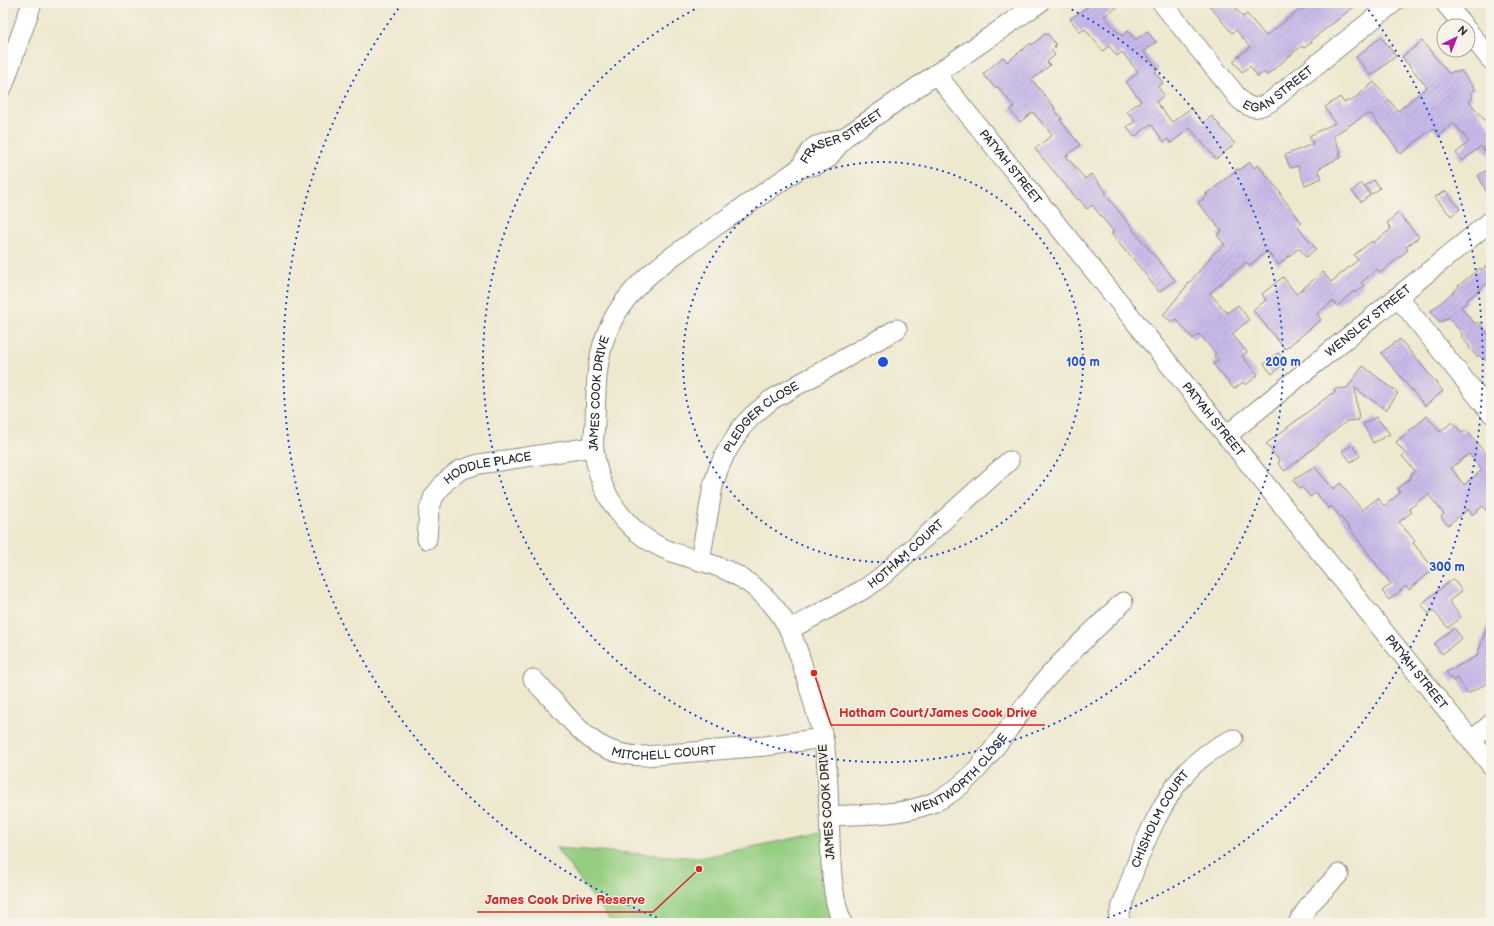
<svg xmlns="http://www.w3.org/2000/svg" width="1494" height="926" font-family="'Balsamiq Sans',sans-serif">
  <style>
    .green { fill: #95ce81; stroke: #607c56 }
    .building { fill: url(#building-hatch); fill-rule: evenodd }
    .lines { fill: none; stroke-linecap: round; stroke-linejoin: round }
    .minor-casing { stroke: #8c8a7d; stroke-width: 21 }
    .minor { stroke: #fff; stroke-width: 19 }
    .ring { fill: none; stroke: #1d4ed8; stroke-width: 2; stroke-dasharray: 2 4 }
    .labels { text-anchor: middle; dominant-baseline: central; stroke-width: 3; stroke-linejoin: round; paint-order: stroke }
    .street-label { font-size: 12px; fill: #2b2b2b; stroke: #f7f3e8 }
    .centre { fill: #1d4ed8; stroke: #f7f3e8; stroke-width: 2 }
    .ring-label { font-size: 12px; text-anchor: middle; font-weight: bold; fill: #1d4ed8; stroke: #f7f3e8; stroke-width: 3; stroke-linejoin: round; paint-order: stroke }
    .leader { fill: none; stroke: #d62828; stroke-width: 1.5 }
    .callout-dot { fill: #d62828; stroke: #f7f3e8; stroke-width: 1.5 }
    .callout-label { font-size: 13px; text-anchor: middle; font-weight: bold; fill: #d62828; stroke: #f7f3e8; stroke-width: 3; stroke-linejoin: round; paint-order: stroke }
  </style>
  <defs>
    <pattern id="building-hatch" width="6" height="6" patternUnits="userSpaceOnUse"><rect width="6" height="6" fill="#c7b9e9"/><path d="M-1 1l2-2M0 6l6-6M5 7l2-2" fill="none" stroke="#ab9fc8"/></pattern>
  </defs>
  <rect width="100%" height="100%" fill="#f7f3e8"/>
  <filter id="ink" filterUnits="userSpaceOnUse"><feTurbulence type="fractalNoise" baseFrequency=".025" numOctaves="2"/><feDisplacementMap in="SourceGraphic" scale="8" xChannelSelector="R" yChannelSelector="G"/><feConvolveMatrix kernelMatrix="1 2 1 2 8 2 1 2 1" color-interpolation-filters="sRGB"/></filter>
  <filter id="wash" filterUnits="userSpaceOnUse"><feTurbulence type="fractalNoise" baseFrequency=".012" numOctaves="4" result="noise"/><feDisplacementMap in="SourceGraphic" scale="16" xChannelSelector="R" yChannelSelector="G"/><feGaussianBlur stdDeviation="0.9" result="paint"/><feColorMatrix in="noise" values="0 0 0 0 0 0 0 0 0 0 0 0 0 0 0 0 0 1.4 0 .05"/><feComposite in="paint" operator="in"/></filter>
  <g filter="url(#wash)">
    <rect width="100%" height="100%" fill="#eee8cf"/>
    <path class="green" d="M 824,832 L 835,923 L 612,923 L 556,848 L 699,858 Z"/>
    <g id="blocks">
      <g class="building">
        <path d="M 1093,3 L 1123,3 L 1104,16 L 1118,33 L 1119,32 L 1122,36 L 1128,31 L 1136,40 L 1147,31 L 1156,42 L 1144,52 L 1159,69 L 1155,72 L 1163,83 L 1158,87 L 1164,95 L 1156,102 L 1172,122 L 1191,108 L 1203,123 L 1212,116 L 1235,144 L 1216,159 L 1190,128 L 1171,143 L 1168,139 L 1164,142 L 1151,124 L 1134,137 L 1127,127 L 1135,121 L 1127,111 L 1141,101 L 1126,82 L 1138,72 L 1122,52 L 1117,56 L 1109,46 L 1103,51 L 1085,29 L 1080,32 L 1070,19 Z"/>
        <path d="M 1207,3 L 1231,3 L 1243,17 L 1247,14 L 1266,36 L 1299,10 L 1300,11 L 1311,3 L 1359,3 L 1311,40 L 1312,42 L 1304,48 L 1302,46 L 1298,49 L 1267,75 L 1264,72 L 1258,77 L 1250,66 L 1242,72 L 1233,61 L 1250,47 L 1236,30 L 1232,33 Z"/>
        <path d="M 1045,34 L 1046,35 L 1048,34 L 1056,45 L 1054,46 L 1056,47 L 1051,50 L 1055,55 L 1047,62 L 1050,65 L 1032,80 L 1055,108 L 1054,109 L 1062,119 L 1060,120 L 1080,145 L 1066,156 L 1085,179 L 1091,174 L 1107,193 L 1105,194 L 1134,230 L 1133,230 L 1175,280 L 1159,292 L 1127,251 L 1126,252 L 1111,233 L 1114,232 L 1092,205 L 1087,209 L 1079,199 L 1078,200 L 1035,149 L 1052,135 L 1033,112 L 1020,122 L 1010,110 L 1014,107 L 997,86 L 995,88 L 983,74 L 1003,57 L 1007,62 L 1031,43 L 1032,45 Z"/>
        <path d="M 1381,37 L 1396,56 L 1371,76 L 1356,57 Z"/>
        <path d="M 1422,41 L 1449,74 L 1452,72 L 1461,71 L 1475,89 L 1470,94 L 1473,98 L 1469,101 L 1491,128 L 1491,159 L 1481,146 L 1462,161 L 1456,153 L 1469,142 L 1454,123 L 1439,135 L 1433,128 L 1401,154 L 1371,114 L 1370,115 L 1368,113 L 1333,136 L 1341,152 L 1339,153 L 1341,157 L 1318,169 L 1322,178 L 1305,185 L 1298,166 L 1290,168 L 1285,155 L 1313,144 L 1309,136 L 1335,123 L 1325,107 L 1340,97 L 1344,103 L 1349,100 L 1350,102 L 1374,82 L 1398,111 L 1427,87 L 1402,57 Z"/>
        <path d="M 1250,162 L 1254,168 L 1258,165 L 1281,193 L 1280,194 L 1302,223 L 1298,227 L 1316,249 L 1306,257 L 1299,248 L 1278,265 L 1267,251 L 1249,266 L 1246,262 L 1210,293 L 1227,313 L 1238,305 L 1249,320 L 1232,334 L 1247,352 L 1242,356 L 1258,375 L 1246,385 L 1243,382 L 1234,389 L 1213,364 L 1218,360 L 1214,356 L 1216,354 L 1199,334 L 1193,339 L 1176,319 L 1173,323 L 1163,315 L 1213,254 L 1225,245 L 1217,235 L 1222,231 L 1198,203 L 1208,195 L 1206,194 L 1218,185 L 1238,169 L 1240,170 Z"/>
        <path d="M 1491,168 L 1491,201 L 1478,175 Z"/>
        <path d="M 1373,180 L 1380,188 L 1372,194 L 1365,186 Z"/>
        <path d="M 1361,183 L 1370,195 L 1361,202 L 1352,191 Z"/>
        <path d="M 1446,191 L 1460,209 L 1451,216 L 1435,197 Z"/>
        <path d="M 1398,213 L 1419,237 L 1406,247 L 1408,250 L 1380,273 L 1377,269 L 1361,283 L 1364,286 L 1355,293 L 1354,291 L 1337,306 L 1333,301 L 1317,314 L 1321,320 L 1285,349 L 1253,310 L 1266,300 L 1262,294 L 1283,277 L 1296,294 L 1323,272 L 1331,282 L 1358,260 L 1354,255 L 1372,241 L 1373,243 L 1391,229 L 1387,223 Z"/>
        <path d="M 1491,262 L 1491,280 L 1466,301 L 1467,302 L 1461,307 L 1475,324 L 1478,322 L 1490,336 L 1487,339 L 1491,344 L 1491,355 L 1484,360 L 1479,355 L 1477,357 L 1469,348 L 1470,347 L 1461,336 L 1463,335 L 1449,317 L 1440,322 L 1431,311 L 1459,287 L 1458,286 L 1480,268 L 1482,270 Z"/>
        <path d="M 1400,339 L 1443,391 L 1425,406 L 1381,353 Z"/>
        <path d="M 1278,353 L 1286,362 L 1272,374 L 1264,364 Z"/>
        <path d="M 1363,366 L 1398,393 L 1386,410 L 1355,388 L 1359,420 L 1347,421 L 1285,471 L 1278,463 L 1280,461 L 1266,444 L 1331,394 L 1335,393 L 1334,389 L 1347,388 Z"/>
        <path d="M 1427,416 L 1440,432 L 1452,422 L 1462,433 L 1466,430 L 1491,460 L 1491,516 L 1483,506 L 1472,515 L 1468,509 L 1448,525 L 1441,517 L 1444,514 L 1428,494 L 1409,509 L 1412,512 L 1399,522 L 1415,541 L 1413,543 L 1434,569 L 1409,590 L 1406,586 L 1389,600 L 1382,591 L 1391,584 L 1348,526 L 1331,506 L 1329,509 L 1316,493 L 1310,497 L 1302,487 L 1300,489 L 1293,480 L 1315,467 L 1333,489 L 1340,483 L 1362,510 L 1378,498 L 1384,506 L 1400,493 L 1398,488 L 1412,477 L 1410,475 L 1415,471 L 1402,456 L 1405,453 L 1396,442 ZM 1469,454 L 1482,470 L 1464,485 L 1451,468 Z"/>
        <path d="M 1376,417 L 1390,434 L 1373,443 L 1363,424 Z"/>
        <path d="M 1352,445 L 1360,456 L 1351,462 L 1342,451 Z"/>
        <path d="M 1453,579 L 1462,591 L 1449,601 L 1461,617 L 1448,628 L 1433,610 L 1429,614 L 1421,604 Z"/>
        <path d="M 1489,620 L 1491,621 L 1491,681 L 1467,694 L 1458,678 L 1453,681 L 1446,672 L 1477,656 Z"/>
        <path d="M 1454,628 L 1462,638 L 1442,654 L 1434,644 Z"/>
      </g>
    </g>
  </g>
  <g filter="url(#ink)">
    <use href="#blocks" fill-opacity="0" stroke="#8c8a7d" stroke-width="1"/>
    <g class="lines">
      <g class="minor-casing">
        <g id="minor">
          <path id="s1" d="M 1162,3 L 1240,100 C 1251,110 1258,109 1270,102 L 1393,3"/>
          <path d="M 1445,3 L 1464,26"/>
          <path d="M 1468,31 L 1491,60"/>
          <path id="s2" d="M 936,74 L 1491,765"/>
          <path d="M 3,86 L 32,3"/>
          <path d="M 800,168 L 816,165 L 827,159 L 845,137"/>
          <path d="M 1398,297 L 1491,413"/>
          <path id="s3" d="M 1226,436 L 1491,221"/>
          <path id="s4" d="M 427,539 L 429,510 L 434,496 L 446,481 L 460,470 L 479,464 L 593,447"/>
          <path id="s5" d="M 700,561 L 713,486 L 718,470 L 725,454 L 741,428 L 751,417 L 771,400 L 897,329"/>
          <path id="s6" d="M 789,630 L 866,588 L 881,577 L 1009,461"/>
          <path id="s7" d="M 533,679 C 543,690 554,701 564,713 C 588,740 606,756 645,756 L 765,746 L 823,738"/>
          <path d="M 1472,740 L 1491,724"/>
          <path id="s8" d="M 830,816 C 863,814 900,816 932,803 C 978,785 1010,722 1042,684 C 1066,655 1096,629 1123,602"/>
          <path id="s9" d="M 842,923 C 829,888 831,851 829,814 C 828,788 828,762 823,737 C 818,717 812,697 806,677 C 801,660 796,643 788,627 C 772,599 747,577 716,566 C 691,557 668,554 645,538 C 616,517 597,485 594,449 C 593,442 594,433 595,425 C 596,395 595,364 606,335 C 625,284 670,258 713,228 C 742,208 771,188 800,168 L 811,150 L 816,146 L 845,137 L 1039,3"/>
          <path id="s10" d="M 1117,923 C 1127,888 1138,856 1154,823 C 1173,785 1192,757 1233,739"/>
          <path d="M 1298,923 L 1310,904 L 1339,874"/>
        </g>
      </g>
      <use href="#minor" class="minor"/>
    </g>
  </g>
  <g class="ring">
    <circle cx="883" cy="362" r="200"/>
    <path d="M1061 4A400 400 0 1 1 705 4"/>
    <path d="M668 922A600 600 0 0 1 401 5M1365 5A600 600 0 0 1 1098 922"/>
  </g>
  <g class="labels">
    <g class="street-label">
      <text stroke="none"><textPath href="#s1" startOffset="170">EGAN STREET</textPath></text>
      <text stroke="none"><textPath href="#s9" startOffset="1011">FRASER STREET</textPath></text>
      <text stroke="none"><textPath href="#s2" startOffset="119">PATYAH STREET</textPath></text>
      <text stroke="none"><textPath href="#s3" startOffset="183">WENSLEY STREET</textPath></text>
      <text stroke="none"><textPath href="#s9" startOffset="638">JAMES COOK DRIVE</textPath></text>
      <text stroke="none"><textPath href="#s5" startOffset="163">PLEDGER CLOSE</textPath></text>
      <text stroke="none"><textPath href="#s2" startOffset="443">PATYAH STREET</textPath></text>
      <text stroke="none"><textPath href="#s4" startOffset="108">HODDLE PLACE</textPath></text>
      <text stroke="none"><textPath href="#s6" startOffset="140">HOTHAM COURT</textPath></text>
      <text stroke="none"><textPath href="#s2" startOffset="767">PATYAH STREET</textPath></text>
      <text stroke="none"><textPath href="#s7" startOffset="160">MITCHELL COURT</textPath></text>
      <text stroke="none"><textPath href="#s8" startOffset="143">WENTWORTH CLOSE</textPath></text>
      <text transform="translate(827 802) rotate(-94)">JAMES COOK DRIVE</text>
      <text stroke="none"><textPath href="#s10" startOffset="113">CHISHOLM COURT</textPath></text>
    </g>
  </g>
  <circle cx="883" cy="362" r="6" class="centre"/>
  <g class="ring-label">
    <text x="1083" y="366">100 m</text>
    <text x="1283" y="366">200 m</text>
    <text x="1447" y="571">300 m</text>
  </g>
  <path class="leader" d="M814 673L831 725H1045M699 869L653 912H477"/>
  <g class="callout-dot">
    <circle cx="814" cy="673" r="4"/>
    <circle cx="699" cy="869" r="4"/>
  </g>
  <g class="callout-label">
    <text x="938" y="717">Hotham Court/James Cook Drive</text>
    <text x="565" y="904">James Cook Drive Reserve</text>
  </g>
  <rect width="1494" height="926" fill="none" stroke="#f7f3e8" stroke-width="16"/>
  <g transform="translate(1456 38) rotate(43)"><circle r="19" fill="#f7f3e8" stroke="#a5a39c"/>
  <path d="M0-3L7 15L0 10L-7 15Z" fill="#b5179e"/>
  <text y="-6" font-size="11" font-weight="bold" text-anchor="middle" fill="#2b2b2b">N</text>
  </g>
</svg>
